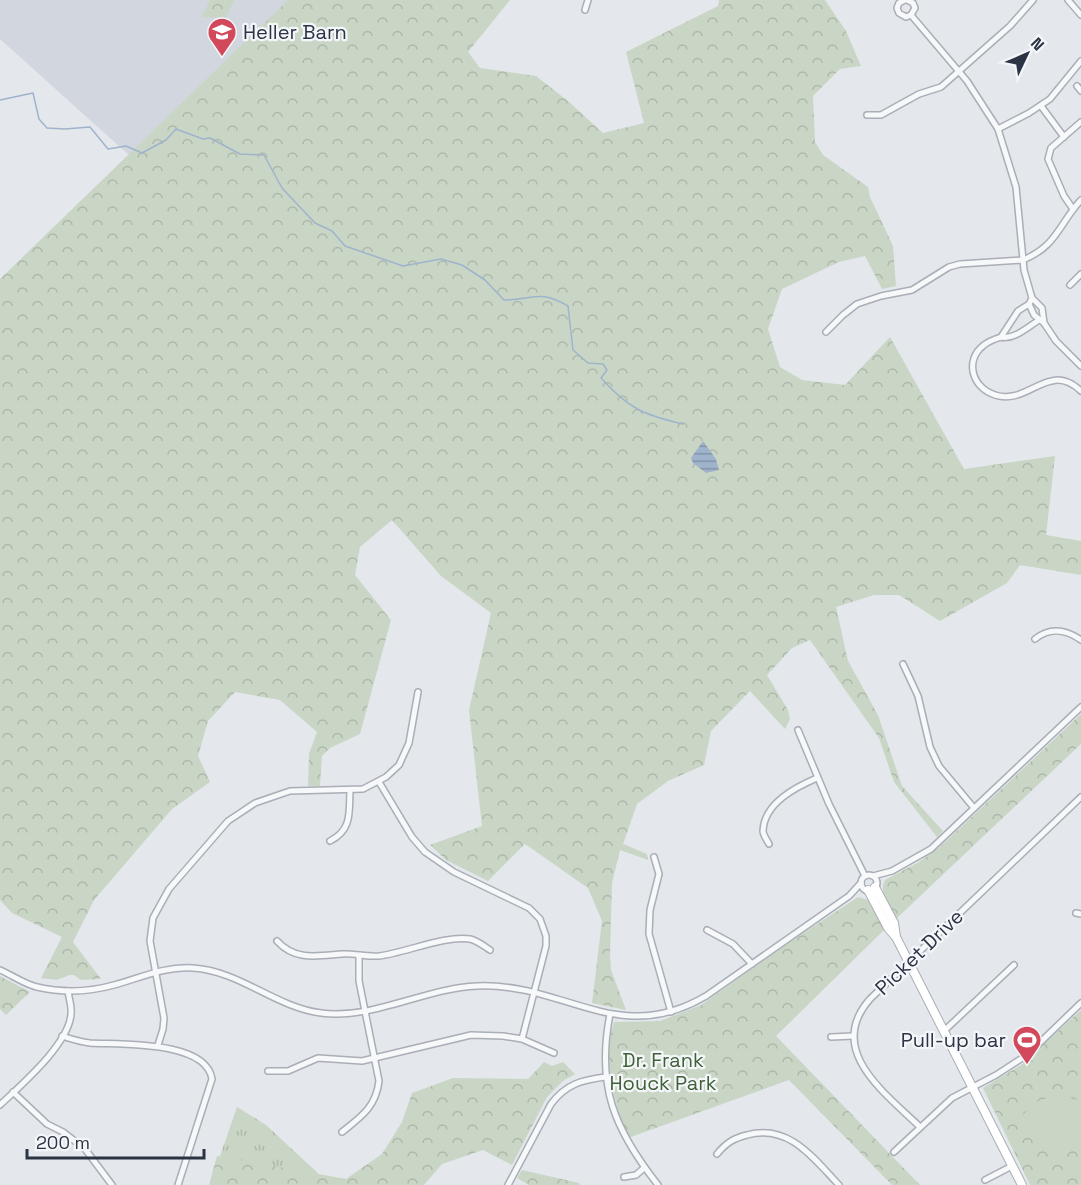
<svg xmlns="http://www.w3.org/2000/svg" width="1081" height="1185" font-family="'Space Grotesk',sans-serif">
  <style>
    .built { fill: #d2d6de }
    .grass { fill: url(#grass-tufts) }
    .forest { fill: url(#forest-crowns) }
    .pitch { fill: #c9d6c5 }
    .water { fill: url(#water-rules) }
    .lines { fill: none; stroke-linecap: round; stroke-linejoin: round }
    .stream { stroke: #9fb4cc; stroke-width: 1.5 }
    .street-casing { stroke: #a9aeb7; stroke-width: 8 }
    .secondary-casing { stroke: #a9aeb7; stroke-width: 10 }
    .street { stroke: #f7f8fa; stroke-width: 5 }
    .secondary { stroke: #fff; stroke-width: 8 }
    .labels { text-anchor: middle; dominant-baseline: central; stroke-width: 4.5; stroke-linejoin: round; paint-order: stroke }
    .poi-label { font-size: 20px; fill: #2b3445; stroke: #f4f6f9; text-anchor: start }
    .street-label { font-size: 20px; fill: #2b3445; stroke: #f4f6f9 }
    .park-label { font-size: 20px; fill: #3f6138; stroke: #f4f6f9 }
  </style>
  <defs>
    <pattern id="grass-tufts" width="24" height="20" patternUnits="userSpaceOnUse" patternTransform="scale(1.5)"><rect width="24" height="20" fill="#c9d6c5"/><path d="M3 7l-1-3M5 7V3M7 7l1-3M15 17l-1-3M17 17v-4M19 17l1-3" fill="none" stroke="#adb8ab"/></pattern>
    <pattern id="forest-crowns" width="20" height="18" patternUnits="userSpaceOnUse" patternTransform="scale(1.5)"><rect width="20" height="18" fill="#c9d6c5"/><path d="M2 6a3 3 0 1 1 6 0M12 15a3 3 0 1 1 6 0" fill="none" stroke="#adb8ab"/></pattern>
    <pattern id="water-rules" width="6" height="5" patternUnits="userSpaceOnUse" patternTransform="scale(1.5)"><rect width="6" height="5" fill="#9fb4cc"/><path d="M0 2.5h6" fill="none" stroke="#8293a7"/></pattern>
  </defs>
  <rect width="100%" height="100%" fill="#e4e7ec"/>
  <path class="built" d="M 0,0 L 296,0 L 160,183 L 0,39 Z"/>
  <path class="grass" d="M 237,1107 L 266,1125 L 321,1176 L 346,1179 L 355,1185 L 210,1185 Z"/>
  <g class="forest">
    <path d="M 210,0 L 234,0 L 226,18 L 202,17 Z"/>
    <path d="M 288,0 L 510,0 L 468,52 L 480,68 L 536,76 L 568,101 L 603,133 L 644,123 L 626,52 L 718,6 L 719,0 L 825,0 L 846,31 L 861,66 L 840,69 L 813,96 L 815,142 L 823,155 L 868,187 L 870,197 L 893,246 L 896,286 L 882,289 L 865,256 L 839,262 L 782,289 L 768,329 L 780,367 L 802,380 L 845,385 L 890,337 L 964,469 L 1055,456 L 1046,535 L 1081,541 L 1081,575 L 1020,565 L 1007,583 L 940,621 L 899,595 L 874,595 L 836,607 L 848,661 L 878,715 L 902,786 L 943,831 L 937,837 L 894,782 L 879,738 L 810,640 L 792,648 L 767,675 L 788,710 L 790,719 L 785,729 L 750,691 L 711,731 L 704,765 L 668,781 L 637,804 L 623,844 L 647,854 L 648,860 L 620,850 L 612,883 L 610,954 L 611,970 L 626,1010 L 592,1003 L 602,921 L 588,888 L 525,844 L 488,881 L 446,860 L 430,845 L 482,826 L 469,710 L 491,613 L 441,576 L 392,520 L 360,547 L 355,575 L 391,620 L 360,734 L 330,748 L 322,756 L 320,786 L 308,786 L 309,754 L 317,732 L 280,700 L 235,692 L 208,721 L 198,756 L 210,782 L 172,809 L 94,900 L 73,942 L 101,979 L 81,980 L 74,975 L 69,975 L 57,980 L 41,978 L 62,937 L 12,913 L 0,900 L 0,279 Z"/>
    <path d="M 1081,714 L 1081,744 L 896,919 C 890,907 878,892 885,880 L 919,862 L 941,846 Z"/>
    <path d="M 858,897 L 868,900 L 884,930 L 776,1036 L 920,1185 L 892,1185 L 789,1080 L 628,1138 C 614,1103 602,1058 614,1022 L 660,1021 L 701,1005 L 781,948 Z"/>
    <path d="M 0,976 L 30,992 L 6,1015 L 0,1009 Z"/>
    <path d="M 1081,1010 L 1081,1185 L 1030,1185 L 983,1088 L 1021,1065 Z"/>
    <path d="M 544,1062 L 552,1066 L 563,1062 L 575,1074 L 563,1081 L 547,1097 L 512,1165 L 483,1150 L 442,1164 L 424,1185 L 209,1185 L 217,1156 L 346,1179 L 382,1154 L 402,1122 L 412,1093 L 453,1078 L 528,1079 Z"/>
    <path d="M 522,1170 L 579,1183 L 580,1185 L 529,1185 L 517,1178 Z"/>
  </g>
  <path class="pitch" d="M 1059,1095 L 1081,1101 L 1081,1136 L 1062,1157 L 1053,1157 L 1015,1121 L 1040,1100 Z"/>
  <path class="water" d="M 703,441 L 716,459 L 719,470 L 706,473 L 693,463 L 691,458 Z"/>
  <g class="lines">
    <path class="stream" d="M 0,100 L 33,93 L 39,119 L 47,128 L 65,129 L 90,127 L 108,149 L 126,146 L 142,153 L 166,140 L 176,129 L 203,139 L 210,138 L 240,154 L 264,155 L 282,188 L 315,223 L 332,231 L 345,246 L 403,266 L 441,259 L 462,265 L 485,280 L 504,300 C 535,300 538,289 568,306 L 573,350 L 588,363 L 603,364 L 607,370 L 601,378 C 629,409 644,415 683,424"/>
    <g class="street-casing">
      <g id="street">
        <path d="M 905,0 L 899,3 L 897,8 L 899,13 L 906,17 L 911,15 L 915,8 L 913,3 L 907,0"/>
        <path d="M 1068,0 L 1081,15"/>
        <path d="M 585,10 L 588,0"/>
        <path d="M 911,15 L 967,81 L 998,129 L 1016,187 L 1024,270 L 1032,298 L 1029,304 L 1034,315 L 1044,323 L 1056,341 L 1081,366"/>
        <path d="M 1077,86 L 1081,91"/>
        <path d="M 1041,106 L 1064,137"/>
        <path d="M 867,115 L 881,115 L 919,94 L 941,87 L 1010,26 L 1033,0"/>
        <path d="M 998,129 L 1029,113 L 1050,99 L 1081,61"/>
        <path d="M 1073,209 L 1064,196 L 1048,159 L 1051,148 L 1081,122"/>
        <path d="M 1070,285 L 1081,274"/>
        <path d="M 1032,298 L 1042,308 L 1044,323"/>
        <path d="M 1039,320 C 1028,327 1014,340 1001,337 C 995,339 989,341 984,345 C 964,360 972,388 995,395 C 1029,406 1048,360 1081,391"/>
        <path d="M 826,332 L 843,315 L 857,304 L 881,296 L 912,290 L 949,267 L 960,264 L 1023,260 C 1057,246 1059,224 1081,200"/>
        <path d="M 1001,337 L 1018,311 L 1029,304"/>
        <path d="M 1035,639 C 1050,627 1065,629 1081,640"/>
        <path d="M 903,664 L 918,696 L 930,747 L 939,766 L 974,808"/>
        <path d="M 798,730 L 829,804 L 865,876"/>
        <path d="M 379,782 L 412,837 L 425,852 L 454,872 L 529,908 L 540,919 L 546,936 L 546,946 L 522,1039"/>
        <path d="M 330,841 C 352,830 349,813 350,791"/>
        <path d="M 769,844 C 767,840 763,835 763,831 C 764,803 796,787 817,778"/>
        <path d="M 654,857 L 659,874 L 650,910 L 649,934 L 671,1012"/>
        <circle cx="869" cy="883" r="8"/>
        <path d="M 873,876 L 892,871 L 931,849 L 1081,707"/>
        <path d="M 1076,913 L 1081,914"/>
        <path d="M 707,930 L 733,944 L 752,964"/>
        <path d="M 277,941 C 295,961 317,956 342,954 C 354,953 366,957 379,956 C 405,953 445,935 470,939 C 478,941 484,946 490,950"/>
        <path d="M 0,970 C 12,975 24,984 37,987 C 63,993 89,992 114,985 C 140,978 165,966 193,968 C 240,971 275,1007 321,1013 C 373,1020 425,988 477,986 C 564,982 618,1048 706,996 L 849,896 L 861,883"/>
        <path d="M 610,1014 C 596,1086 614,1129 658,1185"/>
        <path d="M 944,1031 L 1014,965"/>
        <path d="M 62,1036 C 71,1039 81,1042 90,1043 C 119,1045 206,1040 212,1079 L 178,1185"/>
        <path d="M 831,1037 L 853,1036"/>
        <path d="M 158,1045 L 163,1029 L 164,1018 L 150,941 L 153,918 L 169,889 L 228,821 L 255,803 L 290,791 L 363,789 L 386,777 L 399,765 L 409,743 L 418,692"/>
        <path d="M 268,1071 L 288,1071 L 318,1058 L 362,1061 L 471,1035 L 503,1036 L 522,1039 L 554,1053"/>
        <path d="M 13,1092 L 47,1124 L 63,1132 L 85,1149 L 112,1185"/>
        <path d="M 0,1105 C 21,1085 69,1044 71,1014 C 72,1007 69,999 68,991"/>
        <path d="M 920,1127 C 885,1093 825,1050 870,999 L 1081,797"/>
        <path d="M 342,1132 C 361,1117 376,1107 379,1081 L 359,981 L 359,956"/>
        <path d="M 894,1152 L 952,1098 L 996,1075 L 1027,1055 L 1081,1003"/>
        <path d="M 717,1154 C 726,1143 734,1138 747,1135 C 789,1123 814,1159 839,1185"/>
        <path d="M 624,1177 L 636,1175 L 644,1168"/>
        <path d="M 985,1180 L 1012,1166"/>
        <path d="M 508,1185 L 551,1104 C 566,1084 582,1080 605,1077"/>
      </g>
    </g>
    <g class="secondary-casing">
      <g id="secondary">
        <path d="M 875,887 L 894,923 L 896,937"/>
        <path d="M 868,890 L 888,928 L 896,937 L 1022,1185"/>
      </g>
    </g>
    <use href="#street" class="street"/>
    <use href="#secondary" class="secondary"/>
  </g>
  <defs>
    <g id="university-pin" transform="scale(1.5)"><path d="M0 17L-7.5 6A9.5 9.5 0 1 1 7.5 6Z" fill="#d1495b" stroke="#f4f6f9"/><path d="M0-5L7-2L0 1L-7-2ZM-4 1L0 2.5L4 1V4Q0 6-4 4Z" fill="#fff"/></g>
    <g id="stadium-pin" transform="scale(1.5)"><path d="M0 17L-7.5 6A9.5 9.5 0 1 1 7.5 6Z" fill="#d1495b" stroke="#f4f6f9"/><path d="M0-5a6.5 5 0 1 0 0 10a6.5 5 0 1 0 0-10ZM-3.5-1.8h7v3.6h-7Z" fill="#fff"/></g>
  </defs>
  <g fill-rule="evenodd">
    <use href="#university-pin" x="222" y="32"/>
    <use href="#stadium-pin" x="1027" y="1040"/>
  </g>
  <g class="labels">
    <g class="poi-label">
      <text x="243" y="32">Heller Barn</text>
      <text x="1006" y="1040" text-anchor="end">Pull-up bar</text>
    </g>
    <g class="street-label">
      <text transform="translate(919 952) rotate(-44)">Picket Drive</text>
    </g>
    <g class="park-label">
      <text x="663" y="1060">Dr. Frank<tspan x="663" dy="23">Houck Park</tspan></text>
    </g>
  </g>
  <g transform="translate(1027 54) rotate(46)" stroke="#f4f6f9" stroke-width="4.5" paint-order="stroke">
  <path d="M0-4.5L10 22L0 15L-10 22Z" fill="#2b3445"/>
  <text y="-9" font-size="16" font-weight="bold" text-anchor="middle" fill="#2b3445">N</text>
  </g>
  <path d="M27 1149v9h177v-9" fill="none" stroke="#2b3445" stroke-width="3"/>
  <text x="36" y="1149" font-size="18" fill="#2b3445" stroke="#f4f6f9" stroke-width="4.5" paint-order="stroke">200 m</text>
</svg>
